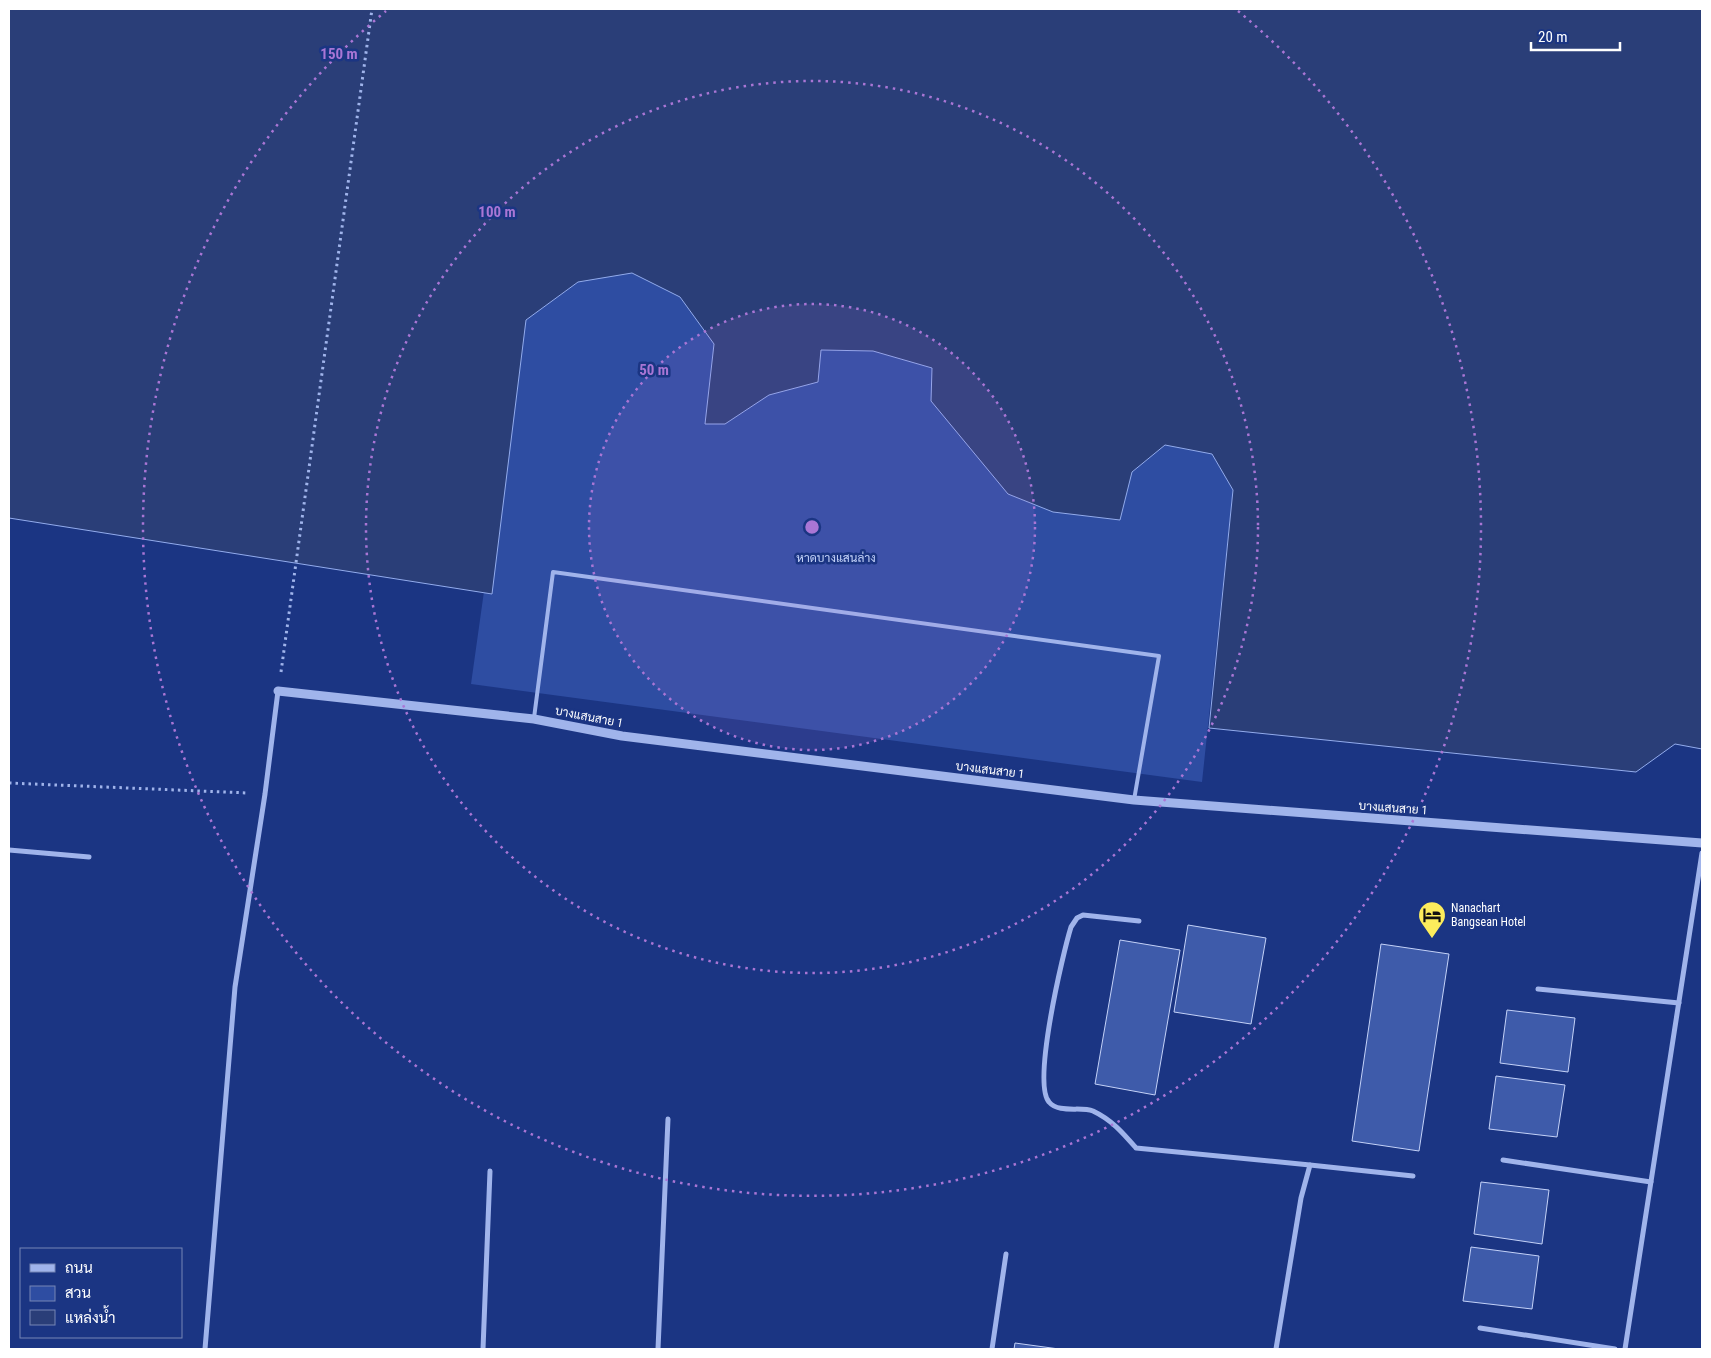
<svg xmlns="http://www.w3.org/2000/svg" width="1711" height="1358" font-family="'Roboto Condensed',Sarabun,sans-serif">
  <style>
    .green { fill: #2e4da2 }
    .water { fill: #2a3e78; stroke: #93aced }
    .building { fill: #3e5baa; stroke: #c4d2f8 }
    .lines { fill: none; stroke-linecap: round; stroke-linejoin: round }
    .path { stroke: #a0b4eb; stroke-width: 3; stroke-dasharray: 2.5 4; stroke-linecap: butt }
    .service { stroke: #a0b4eb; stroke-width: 4 }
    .minor { stroke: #a0b4eb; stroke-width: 5 }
    .tertiary { stroke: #a0b4eb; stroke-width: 9 }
    .ring { fill: none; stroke: #a976d5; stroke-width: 2.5; stroke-dasharray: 2.5 5 }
    .labels { text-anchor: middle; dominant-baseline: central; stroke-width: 5; stroke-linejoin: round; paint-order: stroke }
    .park-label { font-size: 12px; fill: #c4d2f8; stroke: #1b3583 }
    .street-label { font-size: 12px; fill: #fff; stroke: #1b3583 }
    .poi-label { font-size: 12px; fill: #fff; stroke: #1b3583; text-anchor: start }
    .centre { fill: #a976d5; stroke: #1b3583; stroke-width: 2.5 }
    .ring-label { font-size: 15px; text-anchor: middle; font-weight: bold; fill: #a976d5; stroke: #1b3583; stroke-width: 5; stroke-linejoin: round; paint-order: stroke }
  </style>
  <rect width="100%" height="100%" fill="#1b3583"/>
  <path class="green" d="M 632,273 L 680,297 L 714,344 L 705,424 L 725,424 L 769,395 L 818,382 L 821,350 L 873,351 L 932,368 L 1008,494 L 1053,512 L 1120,520 L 1132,472 L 1165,445 L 1212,454 L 1233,490 L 1202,782 L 471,684 L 502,463 L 526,320 L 578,282 Z"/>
  <path class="water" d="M 9,9 L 1702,9 L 1702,749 L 1675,744 L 1636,772 L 1209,728 L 1233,490 L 1212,454 L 1165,445 L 1132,472 L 1120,520 L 1053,512 L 1008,494 L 931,401 L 932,368 L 873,351 L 821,350 L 818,382 L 769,395 L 725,424 L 705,424 L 714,344 L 680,297 L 632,273 L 578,282 L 526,320 L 492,594 L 9,518 Z"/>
  <g class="building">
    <path d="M 1188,925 L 1266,938 L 1251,1024 L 1174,1012 Z"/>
    <path d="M 1120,940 L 1180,950 L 1155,1095 L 1095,1084 Z"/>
    <path d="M 1381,944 L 1449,954 L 1419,1151 L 1352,1141 Z"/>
    <path d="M 1507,1010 L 1575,1018 L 1568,1072 L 1500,1063 Z"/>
    <path d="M 1496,1076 L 1565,1085 L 1557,1137 L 1489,1129 Z"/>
    <path d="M 1481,1182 L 1549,1190 L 1542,1244 L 1474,1234 Z"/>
    <path d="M 1471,1247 L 1539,1256 L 1532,1309 L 1463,1301 Z"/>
    <path d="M 1015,1343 L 1059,1349 L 1014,1349 Z"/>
  </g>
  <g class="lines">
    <g class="path">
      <path d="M 281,672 L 372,9"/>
      <path d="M 9,783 L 248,793"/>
    </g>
    <path class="service" d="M 534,718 L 553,572 L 1159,656 L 1134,800"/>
    <g class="minor">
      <path d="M 9,850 L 89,857"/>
      <path d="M 1139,921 L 1083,915 L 1077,918 L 1071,927 C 1063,953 1032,1083 1049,1102 C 1059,1114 1081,1106 1093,1111 C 1112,1120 1123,1133 1136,1148 L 1310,1165"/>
      <path d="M 1538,989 L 1679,1003"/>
      <path d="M 1503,1160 L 1651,1182"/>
      <path d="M 1480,1328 L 1615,1349"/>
      <path d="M 205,1349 L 235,987 L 265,794 L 278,691"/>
      <path d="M 483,1349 L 490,1171"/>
      <path d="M 658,1349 L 668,1119"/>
      <path d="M 992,1349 L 1006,1254"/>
      <path d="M 1276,1349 L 1301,1198 L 1310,1165 L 1413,1176"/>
      <path d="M 1625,1349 L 1702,853"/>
    </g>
    <path class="tertiary" d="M 278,691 L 534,719 L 622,736 L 1134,800 L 1702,843"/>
  </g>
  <circle cx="812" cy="527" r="223" fill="#a976d5" fill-opacity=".12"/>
  <g class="ring">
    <circle cx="812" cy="527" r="223"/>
    <circle cx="812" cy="527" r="446"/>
    <path d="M1238 11A669 669 0 1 1 386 11"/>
  </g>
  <defs>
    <g id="hotel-pin" transform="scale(1.4375)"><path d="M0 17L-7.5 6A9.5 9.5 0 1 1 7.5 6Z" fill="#fcec5c" stroke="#1b3583"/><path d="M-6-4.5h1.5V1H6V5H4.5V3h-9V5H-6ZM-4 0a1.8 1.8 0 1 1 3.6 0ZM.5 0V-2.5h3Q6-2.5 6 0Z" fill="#111"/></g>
  </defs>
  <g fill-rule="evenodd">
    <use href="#hotel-pin" x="1432" y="915"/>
  </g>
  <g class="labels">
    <g class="park-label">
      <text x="836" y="558">หาดบางแสนล่าง</text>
    </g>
    <g class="street-label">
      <text transform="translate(589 717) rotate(11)">บางแสนสาย 1</text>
      <text transform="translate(990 770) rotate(7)">บางแสนสาย 1</text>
      <text transform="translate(1393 808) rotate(4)">บางแสนสาย 1</text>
    </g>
    <g class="poi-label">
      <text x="1451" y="908">Nanachart<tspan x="1451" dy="14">Bangsean Hotel</tspan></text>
    </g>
  </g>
  <circle cx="812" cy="527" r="8" class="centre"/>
  <g class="ring-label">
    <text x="339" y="59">150 m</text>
    <text x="497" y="217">100 m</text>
    <text x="654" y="375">50 m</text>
  </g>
  <rect width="1711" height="1358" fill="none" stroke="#ffffff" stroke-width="20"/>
  <rect x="20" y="1248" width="162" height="90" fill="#1b3583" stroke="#7686b5"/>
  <rect x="30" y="1264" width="25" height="8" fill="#a0b4eb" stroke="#7686b5"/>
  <text x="65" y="1273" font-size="15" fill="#ffffff">ถนน</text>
  <rect x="30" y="1286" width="25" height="15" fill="#2e4da2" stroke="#7686b5"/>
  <text x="65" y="1298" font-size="15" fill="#ffffff">สวน</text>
  <rect x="30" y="1310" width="25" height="15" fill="#2a3e78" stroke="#7686b5"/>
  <text x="65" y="1323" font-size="15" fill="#ffffff">แหล่งน้ำ</text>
  <path d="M1531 42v8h89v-8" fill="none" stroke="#ffffff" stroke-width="2.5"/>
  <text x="1538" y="42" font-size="15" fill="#ffffff" stroke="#1b3583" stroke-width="4" paint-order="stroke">20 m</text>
</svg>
